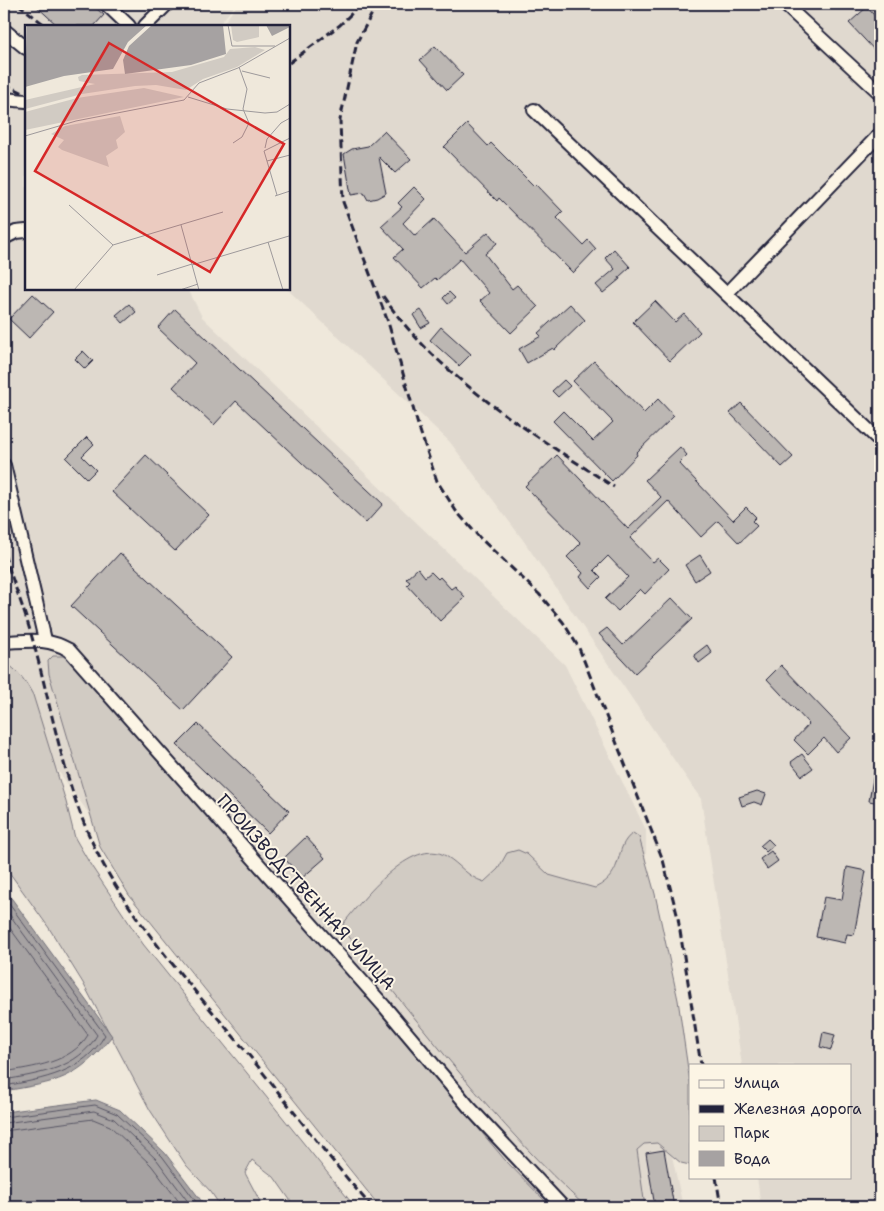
<svg xmlns="http://www.w3.org/2000/svg" width="884" height="1211" font-family="'Shantell Sans',sans-serif">
  <style>
    .built { fill: #e0d9cf }
    .green { fill: #d1cbc3; stroke: #7a767f }
    .water { fill: #a6a2a2; stroke: #716f79 }
    .lines { fill: none; stroke-linecap: round; stroke-linejoin: round }
    .shore { stroke: #575564; stroke-width: 1 }
    .building { fill: #bcb7b3; stroke: #22223b }
    .minor-casing { stroke: #22223b; stroke-width: 16 }
    .minor { stroke: #fcf5e5; stroke-width: 12 }
    .rail { stroke: #22223b; stroke-width: 3; stroke-dasharray: 8 4; stroke-linecap: butt }
    .labels { text-anchor: middle; dominant-baseline: central; stroke-width: 4; stroke-linejoin: round; paint-order: stroke }
    .street-label { font-size: 18px; fill: #22223b; stroke: #fcf5e5 }
    .inset-road { fill: none; stroke: #9d999b; stroke-width: 1 }
    .view { fill: #d62828; fill-opacity: 0.15; stroke: #d62828; stroke-width: 2.5 }
    .inset-edge { fill: none; stroke: #22223b; stroke-width: 2.5 }
  </style>
  <rect width="100%" height="100%" fill="#efe8db"/>
  <filter id="ink" filterUnits="userSpaceOnUse"><feTurbulence type="fractalNoise" baseFrequency=".02" numOctaves="2"/><feDisplacementMap in="SourceGraphic" scale="10" xChannelSelector="R" yChannelSelector="G"/><feConvolveMatrix kernelMatrix="1 2 1 2 8 2 1 2 1" color-interpolation-filters="sRGB"/></filter>
  <g filter="url(#ink)">
    <g class="built">
      <path d="M 4,4 L 236,4 L 218,26 L 26,26 L 26,289 L 188,289 L 202,317 L 565,665 L 646,830 L 646,961 L 665,1123 L 683,1207 L 389,1207 L 103,833 L 4,696 Z"/>
      <path d="M 238,4 L 880,4 L 880,1207 L 761,1207 L 757,1177 L 850,1177 L 850,1065 L 742,1065 L 701,799 L 523,540 L 450,442 L 287,289 L 289,26 L 221,26 Z"/>
    </g>
    <g class="green">
      <path d="M 53,656 L 63,656 L 76,665 L 362,991 L 505,1160 L 551,1207 L 380,1207 L 129,895 L 100,847 L 49,674 L 48,661 Z"/>
      <path d="M 4,662 C 18,670 25,680 33,695 L 66,802 L 75,838 L 90,864 L 143,944 L 355,1207 L 295,1207 L 274,1177 L 252,1160 L 245,1173 L 263,1207 L 221,1207 L 211,1192 L 186,1165 L 150,1110 L 83,983 L 49,928 L 4,865 Z"/>
      <path d="M 633,833 L 639,837 L 655,894 L 678,1000 L 690,1083 L 690,1165 L 681,1163 L 657,1143 L 644,1144 L 637,1150 L 645,1207 L 586,1207 C 496,1125 422,1026 346,933 L 343,924 C 362,900 412,836 446,856 C 461,865 466,876 484,882 L 498,869 L 507,853 L 518,850 L 527,854 L 549,875 L 595,888 C 627,872 612,848 633,833 Z"/>
    </g>
    <g class="water">
      <path d="M 4,888 L 112,1036 C 76,1080 58,1082 4,1091 Z"/>
      <path d="M 96,1100 L 120,1110 L 165,1153 L 206,1207 L 4,1207 L 4,1112 Z"/>
    </g>
    <g class="lines">
      <g class="shore">
        <path d="M 4,897 L 105,1035 C 83,1073 43,1079 4,1086"/>
        <path d="M 4,907 L 97,1035 C 78,1069 38,1074 4,1080"/>
        <path d="M 4,920 L 88,1035 C 71,1063 33,1067 4,1072"/>
        <path d="M 4,1117 L 95,1105 L 117,1114 L 162,1156 L 200,1207"/>
        <path d="M 4,1123 L 94,1111 L 114,1119 L 157,1160 L 192,1207"/>
        <path d="M 4,1131 L 93,1119 L 110,1126 L 151,1165 L 183,1207"/>
      </g>
    </g>
    <g class="building">
      <path d="M 34,4 L 91,4 L 104,15 L 94,26 L 58,26 Z"/>
      <path d="M 867,7 L 880,22 L 880,56 L 849,23 Z"/>
      <path d="M 435,46 L 463,75 L 447,90 L 420,60 Z"/>
      <path d="M 467,124 L 488,146 L 491,143 L 534,186 L 536,184 L 563,212 L 557,218 L 583,245 L 588,240 L 596,249 L 573,273 L 499,198 L 497,201 L 444,147 Z"/>
      <path d="M 384,131 L 411,159 L 395,173 L 379,157 L 386,193 L 377,198 L 368,200 L 364,193 L 351,195 L 344,154 L 352,149 L 368,146 Z"/>
      <path d="M 414,187 L 426,199 L 403,223 L 415,236 L 434,219 L 465,252 L 488,232 L 497,243 L 485,254 L 512,289 L 517,285 L 538,307 L 511,333 L 480,301 L 489,293 L 460,259 L 437,280 L 435,278 L 423,288 L 394,257 L 403,249 L 381,226 L 402,207 L 398,203 Z"/>
      <path d="M 614,249 L 630,267 L 619,277 L 620,279 L 603,293 L 596,285 L 615,269 L 605,258 Z"/>
      <path d="M 449,292 L 455,298 L 448,304 L 443,298 Z"/>
      <path d="M 33,294 L 53,312 L 29,338 L 9,319 Z"/>
      <path d="M 655,301 L 675,322 L 684,314 L 700,332 L 670,361 L 633,322 Z"/>
      <path d="M 129,304 L 136,312 L 123,323 L 116,315 Z"/>
      <path d="M 570,304 L 585,320 L 554,350 L 553,348 L 527,363 L 519,349 L 541,336 L 538,333 Z"/>
      <path d="M 175,309 L 383,504 L 366,523 L 236,401 L 214,425 L 173,387 L 195,363 L 158,328 Z"/>
      <path d="M 421,310 L 430,323 L 421,328 L 413,315 Z"/>
      <path d="M 441,327 L 471,354 L 459,366 L 430,340 Z"/>
      <path d="M 83,351 L 93,361 L 85,369 L 75,359 Z"/>
      <path d="M 594,361 L 644,413 L 658,399 L 674,416 L 636,453 L 637,455 L 612,481 L 553,421 L 563,411 L 593,441 L 613,422 L 573,381 Z"/>
      <path d="M 564,380 L 570,386 L 558,397 L 552,391 Z"/>
      <path d="M 741,403 L 793,457 L 782,467 L 730,413 Z"/>
      <path d="M 87,437 L 94,444 L 82,456 L 96,470 L 87,479 L 66,458 Z"/>
      <path d="M 680,447 L 687,455 L 679,463 L 733,520 L 746,507 L 756,517 L 752,521 L 757,526 L 739,543 L 718,521 L 701,537 L 668,501 L 630,538 L 653,562 L 658,558 L 669,569 L 645,594 L 640,589 L 618,611 L 605,599 L 628,577 L 608,556 L 594,570 L 601,577 L 590,588 L 580,577 L 583,573 L 567,557 L 581,543 L 525,486 L 557,455 L 628,529 L 661,497 L 645,480 Z"/>
      <path d="M 146,455 L 209,515 L 175,551 L 112,492 Z"/>
      <path d="M 120,553 L 232,657 L 183,710 L 71,606 Z"/>
      <path d="M 700,555 L 710,571 L 695,581 L 685,565 Z"/>
      <path d="M 418,568 L 425,577 L 431,572 L 438,579 L 440,577 L 451,589 L 455,586 L 465,597 L 440,621 L 407,585 L 410,582 L 406,579 Z"/>
      <path d="M 672,598 L 692,619 L 635,673 L 599,634 L 607,628 L 623,645 Z"/>
      <path d="M 707,645 L 712,653 L 699,663 L 694,655 Z"/>
      <path d="M 781,665 L 851,738 L 836,752 L 824,738 L 808,754 L 794,740 L 809,724 L 767,679 Z"/>
      <path d="M 198,724 L 289,811 L 268,833 L 177,745 Z"/>
      <path d="M 802,754 L 813,768 L 802,776 L 791,762 Z"/>
      <path d="M 876,762 L 880,762 L 880,803 L 869,801 Z"/>
      <path d="M 757,791 L 766,794 L 762,805 L 754,802 L 742,806 L 739,797 Z"/>
      <path d="M 306,837 L 325,858 L 302,878 L 284,858 Z"/>
      <path d="M 768,839 L 774,845 L 766,852 L 760,846 Z"/>
      <path d="M 771,851 L 778,861 L 767,869 L 760,859 Z"/>
      <path d="M 847,867 L 866,871 L 854,935 L 847,934 L 845,943 L 816,937 L 824,897 L 842,900 Z"/>
      <path d="M 823,1032 L 835,1035 L 831,1050 L 820,1047 Z"/>
      <path d="M 664,1150 L 674,1207 L 655,1207 L 646,1153 Z"/>
    </g>
    <g class="lines">
      <g class="minor-casing">
        <g id="minor">
          <path d="M 106,4 L 129,26"/>
          <path d="M 784,4 L 880,93"/>
          <path d="M 145,26 L 167,4"/>
          <path d="M 4,30 L 26,48"/>
          <path d="M 4,99 L 26,101"/>
          <path d="M 534,110 L 880,441"/>
          <path d="M 4,238 L 16,232 L 26,231"/>
          <path d="M 727,293 L 880,134"/>
          <path d="M 4,465 L 45,640"/>
          <path d="M 4,642 C 28,641 47,637 69,650 L 384,1006 L 469,1107 L 563,1207"/>
        </g>
      </g>
      <use href="#minor" class="minor"/>
      <g class="rail">
        <path d="M 18,4 L 46,26"/>
        <path d="M 377,4 L 357,42 L 340,120 L 343,202 L 388,322 L 418,425 L 437,481 L 456,511 L 479,537 L 539,594 L 563,622 L 579,648 L 663,860 L 678,918 L 701,1065"/>
        <path d="M 289,63 L 340,25 L 361,4"/>
        <path d="M 4,84 L 26,94"/>
        <path d="M 383,296 C 439,379 532,433 614,487"/>
        <path d="M 4,554 C 13,582 25,611 33,641 C 52,709 63,781 94,846 C 127,917 194,989 244,1049 C 287,1102 327,1157 372,1207"/>
        <path d="M 716,1177 L 721,1207"/>
      </g>
    </g>
  </g>
  <g class="labels">
    <g class="street-label">
      <text transform="translate(306 892) rotate(48)">ПРОИЗВОДСТВЕННАЯ УЛИЦА</text>
    </g>
  </g>
  <g transform="translate(25 25)">
    <rect width="265" height="265" fill="#efe8db"/>
    <path d="M 206,0 L 234,0 L 234,12 L 212,17 L 208,15 ZM 230,22 L 240,25 L 212,42 L 178,54 L 161,65 L 131,60 L 110,61 L 57,69 L 0,84 L 0,75 L 70,59 L 54,56 L 53,52 L 57,50 L 147,47 L 199,32 L 205,24 ZM 119,63 L 159,72 L 0,105 L 0,87 L 52,73 ZM 95,91 L 100,107 L 91,115 L 93,123 L 81,131 L 84,142 L 37,125 L 33,122 L 39,115 L 26,109 L 40,101 Z" fill="#d1cbc3"/>
    <path d="M 2,0 L 122,0 L 103,17 L 88,44 L 39,51 L 0,62 ZM 127,0 L 198,0 L 201,29 L 166,40 L 100,49 L 98,35 L 104,21 ZM 241,0 L 265,0 L 265,2 L 247,11 Z" fill="#a6a2a2"/>
    <path class="inset-road" d="M 203,0 L 207,21 L 250,21M 217,46 L 245,53M 163,72 L 202,84 L 240,88 L 252,87 L 265,79M 0,111 L 51,96 L 159,75 L 174,58 L 213,43 L 265,13M 208,118 L 217,112 L 224,98 L 218,84 L 222,64 L 214,42M 240,123 L 242,114 L 256,98 L 265,93M 242,136 L 265,130M 252,170 L 239,126 L 265,113M 250,171 L 265,166M 44,180 L 88,220M 156,200 L 174,265M 243,217 L 258,265M 167,240 L 264,211M 132,250 L 167,239M 49,265 L 88,220 L 198,187M 155,265 L 173,259"/>
    <path class="view" d="M 84,18 L 259,119 L 185,247 L 10,146 Z"/>
    <rect width="265" height="265" class="inset-edge"/>
  </g>
  <rect width="884" height="1211" fill="none" stroke="#fcf5e5" stroke-width="20"/>
  <rect x="10" y="10" width="864" height="1191" fill="none" stroke="#22223b" stroke-width="2" filter="url(#ink)"/>
  <rect x="689" y="1064" width="162" height="115" fill="#fcf5e5" stroke="#a5a1a1"/>
  <rect x="699" y="1080" width="25" height="8" fill="#fcf5e5" stroke="#a5a1a1"/>
  <text x="734" y="1088" font-size="15" fill="#22223b">Улица</text>
  <rect x="699" y="1105" width="25" height="8" fill="#22223b" stroke="#a5a1a1"/>
  <text x="734" y="1114" font-size="15" fill="#22223b">Железная дорога</text>
  <rect x="699" y="1126" width="25" height="15" fill="#d1cbc3" stroke="#a5a1a1"/>
  <text x="734" y="1138" font-size="15" fill="#22223b">Парк</text>
  <rect x="699" y="1151" width="25" height="15" fill="#a6a2a2" stroke="#a5a1a1"/>
  <text x="734" y="1164" font-size="15" fill="#22223b">Вода</text>
</svg>
